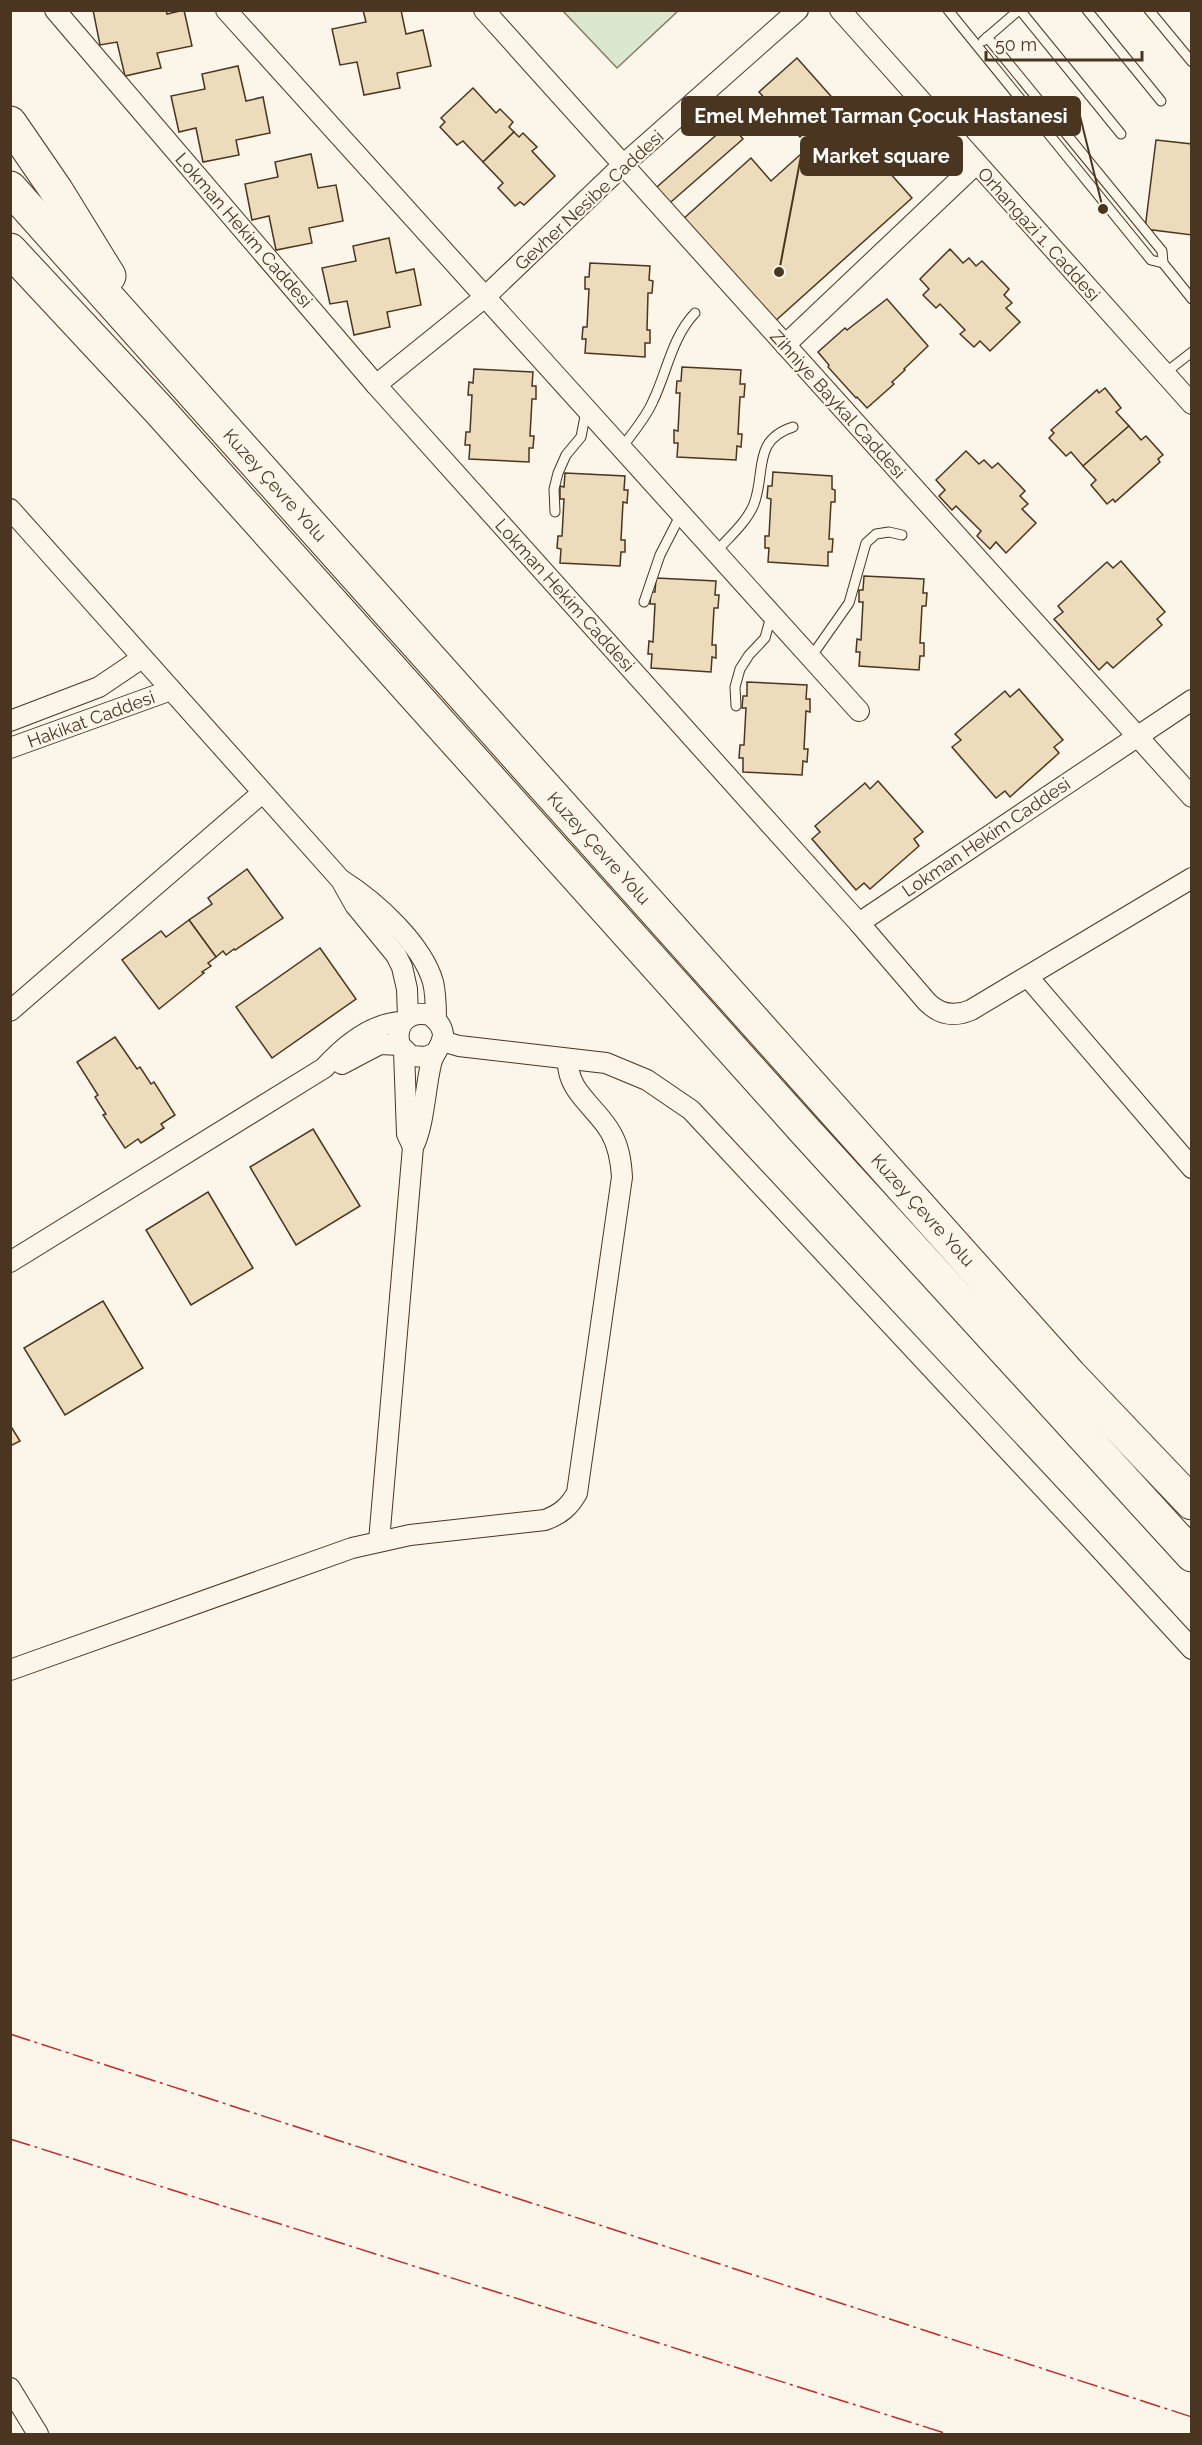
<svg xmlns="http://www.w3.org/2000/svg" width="1202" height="2445" font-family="Raleway,sans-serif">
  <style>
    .green { fill: #dce7d0; stroke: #887966; stroke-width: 1.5 }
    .building { fill: #ecdcbc; stroke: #4a3520; stroke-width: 1.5 }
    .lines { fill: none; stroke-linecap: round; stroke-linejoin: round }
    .lane-casing { stroke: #4a3520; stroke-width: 11 }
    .street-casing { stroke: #4a3520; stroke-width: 22 }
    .highway-casing { stroke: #4a3520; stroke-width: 35 }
    .lane { stroke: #fbf6e9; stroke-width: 9 }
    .street { stroke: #fbf6e9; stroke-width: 20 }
    .highway { stroke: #fbf6e9; stroke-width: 33 }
    .power { stroke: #c62828; stroke-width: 1.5; stroke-dasharray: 21 4.5 3 4.5; stroke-linecap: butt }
    .labels { text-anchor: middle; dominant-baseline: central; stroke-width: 4.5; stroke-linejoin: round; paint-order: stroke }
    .street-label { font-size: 18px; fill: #4a3520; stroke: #fbf6e9 }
    .leader { fill: none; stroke: #4a3520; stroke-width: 2 }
    .callout-dot { fill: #4a3520; stroke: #fbf6e9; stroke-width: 2 }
    .callout { fill: #4a3520; stroke: #4a3520; stroke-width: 2 }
    .callout-label { font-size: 20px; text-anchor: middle; font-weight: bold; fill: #fff }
  </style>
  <rect width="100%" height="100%" fill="#fbf6e9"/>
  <path class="green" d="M 563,11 L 678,11 L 617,68 Z"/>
  <g class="building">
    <path d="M 93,10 L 166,10 L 167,14 L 184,10 L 192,46 L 157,53 L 161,68 L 125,76 L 117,42 L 100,45 Z"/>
    <path d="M 363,10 L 401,10 L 406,34 L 423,30 L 431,66 L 397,73 L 400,88 L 364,95 L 357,62 L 340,65 L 332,29 L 366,22 Z"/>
    <path d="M 797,58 L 837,103 L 800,137 L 759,92 Z"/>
    <path d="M 238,66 L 246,101 L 263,97 L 270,133 L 236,140 L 239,155 L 203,162 L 196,128 L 179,132 L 171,96 L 205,89 L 202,74 Z"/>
    <path d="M 473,88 L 496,113 L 500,109 L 513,122 L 509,127 L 514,132 L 483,162 L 463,141 L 457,145 L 440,127 L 445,122 L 441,118 Z"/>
    <path d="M 841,118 L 912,198 L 773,323 L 682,220 L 751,158 L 771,181 Z"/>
    <path d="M 730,123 L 743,139 L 664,208 L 650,193 Z"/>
    <path d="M 514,132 L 519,137 L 523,133 L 537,147 L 532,151 L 555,176 L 524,205 L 520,202 L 515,206 L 498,188 L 503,183 L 483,162 Z"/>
    <path d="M 1156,140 L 1192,144 L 1192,235 L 1145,229 Z"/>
    <path d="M 311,154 L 318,188 L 336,185 L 343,221 L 309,228 L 312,243 L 276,250 L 269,216 L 252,220 L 245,184 L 278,177 L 275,162 Z"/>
    <path d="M 389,238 L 396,273 L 414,269 L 421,305 L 387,312 L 390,327 L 354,335 L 347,301 L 330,304 L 322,268 L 356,261 L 353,246 Z"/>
    <path d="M 950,249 L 963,263 L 969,258 L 976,266 L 982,261 L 1009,289 L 1004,295 L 1012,303 L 1006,308 L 1020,322 L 990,351 L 980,341 L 974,347 L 960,334 L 965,330 L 940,304 L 936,308 L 923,295 L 929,289 L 920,279 Z"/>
    <path d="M 590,263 L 650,266 L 649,280 L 653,281 L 652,293 L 648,293 L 647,330 L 650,330 L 650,343 L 645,343 L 645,357 L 585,353 L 586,339 L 582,339 L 583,327 L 587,327 L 589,289 L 585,289 L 585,277 L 589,277 Z"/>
    <path d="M 887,299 L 928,346 L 904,369 L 905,370 L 892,382 L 894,384 L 867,408 L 857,397 L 856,398 L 828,367 L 829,365 L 818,352 L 845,328 L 847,330 Z"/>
    <path d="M 682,367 L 741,370 L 740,384 L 745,384 L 744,397 L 740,397 L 738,434 L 742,434 L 741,447 L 737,446 L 736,460 L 677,457 L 678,443 L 674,443 L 674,430 L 678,431 L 680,393 L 676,393 L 677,381 L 681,381 Z"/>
    <path d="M 474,369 L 533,372 L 532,386 L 536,386 L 536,399 L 532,399 L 530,436 L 534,436 L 533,448 L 529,448 L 529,462 L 469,459 L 470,445 L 465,445 L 466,432 L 470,432 L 472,395 L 468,395 L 469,382 L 473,383 Z"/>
    <path d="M 1105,388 L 1121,408 L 1116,412 L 1129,426 L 1083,466 L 1071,452 L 1066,456 L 1049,438 L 1054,433 L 1051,430 L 1097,390 L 1099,393 Z"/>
    <path d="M 1129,426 L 1141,440 L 1146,436 L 1163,455 L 1158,459 L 1160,462 L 1115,502 L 1113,499 L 1107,504 L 1091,485 L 1096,480 L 1083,466 Z"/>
    <path d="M 966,451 L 979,464 L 984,460 L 992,468 L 998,463 L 1025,491 L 1020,496 L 1028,504 L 1022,509 L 1036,523 L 1006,553 L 996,542 L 990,549 L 977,536 L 981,531 L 956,506 L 952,510 L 939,496 L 945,490 L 936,480 Z"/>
    <path d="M 773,472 L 832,476 L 832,489 L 835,490 L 835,502 L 831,502 L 829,539 L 833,539 L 832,552 L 828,552 L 828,566 L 768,562 L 769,548 L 765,548 L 765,536 L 769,536 L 771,499 L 767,498 L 768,486 L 772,486 Z"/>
    <path d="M 565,473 L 625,476 L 624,490 L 628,490 L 627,503 L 623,502 L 621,540 L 625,540 L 625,552 L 621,552 L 620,566 L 560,563 L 561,549 L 557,548 L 558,536 L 562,536 L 564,499 L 560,499 L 560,486 L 564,487 Z"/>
    <path d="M 1121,561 L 1165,612 L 1157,619 L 1162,625 L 1113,668 L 1107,662 L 1099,670 L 1054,619 L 1063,612 L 1058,606 L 1107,562 L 1113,568 Z"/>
    <path d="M 864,576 L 924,579 L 923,593 L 927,593 L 926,606 L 922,606 L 920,643 L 924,643 L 924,656 L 920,656 L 919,670 L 859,666 L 860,652 L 856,652 L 857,639 L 861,640 L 863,602 L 859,602 L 859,590 L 863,590 Z"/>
    <path d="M 656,578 L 716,581 L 715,595 L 719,595 L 718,608 L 714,608 L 712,645 L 716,645 L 716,658 L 712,657 L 711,672 L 651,668 L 652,654 L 648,654 L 649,641 L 653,642 L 655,604 L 650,604 L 651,592 L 655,592 Z"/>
    <path d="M 747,682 L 807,685 L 806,699 L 810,699 L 810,712 L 806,711 L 804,749 L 808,749 L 807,762 L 803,761 L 802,775 L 743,772 L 743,758 L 739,758 L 740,745 L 744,745 L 746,708 L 742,708 L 743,696 L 747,696 Z"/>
    <path d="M 1019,689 L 1063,740 L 1054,747 L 1059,753 L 1010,797 L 1005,791 L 996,798 L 952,747 L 961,740 L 955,734 L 1005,691 L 1010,697 Z"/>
    <path d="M 878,781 L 923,832 L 914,839 L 919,846 L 870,889 L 864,883 L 856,890 L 812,839 L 820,832 L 815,826 L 865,783 L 870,789 Z"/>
    <path d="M 247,869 L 283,918 L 235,950 L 234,949 L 226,955 L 223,951 L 216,957 L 189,920 L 212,904 L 208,898 Z"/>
    <path d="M 189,920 L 216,957 L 208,963 L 211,966 L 202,972 L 204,973 L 159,1009 L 122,960 L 161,931 L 166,937 Z"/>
    <path d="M 320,948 L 356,999 L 272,1058 L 236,1007 Z"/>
    <path d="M 115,1037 L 137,1069 L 140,1067 L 151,1084 L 154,1082 L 175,1115 L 161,1124 L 164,1128 L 141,1143 L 138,1139 L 125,1148 L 103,1115 L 106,1114 L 95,1097 L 98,1095 L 77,1062 Z"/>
    <path d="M 313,1129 L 360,1206 L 296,1245 L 250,1167 Z"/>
    <path d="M 208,1192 L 253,1268 L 191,1305 L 146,1230 Z"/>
    <path d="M 103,1301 L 143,1368 L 65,1415 L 24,1348 Z"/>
    <path d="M 10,1425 L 20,1441 L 10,1446 Z"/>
  </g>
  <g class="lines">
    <g class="lane-casing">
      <g id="lane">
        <path d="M 948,10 L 1151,260 L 1163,263"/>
        <path d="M 1020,10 L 1121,134"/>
        <path d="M 1087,10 L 1161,101"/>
        <path d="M 1149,10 L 1192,62"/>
        <path d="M 987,37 L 1162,251 L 1163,263 L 1192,299"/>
        <path d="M 983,41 L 1019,10"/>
        <path d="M 1165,373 L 1192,352"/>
        <path d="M 622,448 C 632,433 646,418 653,401 C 667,372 672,337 695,313"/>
        <path d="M 555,512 L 554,489 L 558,473 L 566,455 L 581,437 L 586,411"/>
        <path d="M 716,552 C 728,538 747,522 754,504 C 766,472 752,440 793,427"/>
        <path d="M 644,602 L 660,555 L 681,514"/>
        <path d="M 811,657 L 849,603 L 866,543 L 876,534 L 889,532 L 902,535"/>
        <path d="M 736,706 L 735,687 L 740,669 L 749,655 L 765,638 L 771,616"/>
      </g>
    </g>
    <g class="street-casing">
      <g id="street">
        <path d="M 55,10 L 376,385 L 859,923 L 1192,700"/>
        <path d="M 226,10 L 859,711"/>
        <path d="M 484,10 L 1192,797"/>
        <path d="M 840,10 L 1192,404"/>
        <path d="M 785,345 L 976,164"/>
        <path d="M 376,385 L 485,297 L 623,165 L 798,10"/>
        <path d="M 10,509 L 341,880 L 355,905 L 396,955 L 402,967 L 407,989 L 408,1017"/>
        <path d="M 10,721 L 99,687 L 142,658"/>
        <path d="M 10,748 L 171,690"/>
        <path d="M 343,881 C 376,902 422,944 433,982 C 436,994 436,1007 436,1020"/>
        <path d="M 859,923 L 927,1002 C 940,1015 955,1017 971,1010 L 1192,878"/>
        <path d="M 1028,977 L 1192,1168"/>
        <path d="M 10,1011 L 262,793"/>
        <path d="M 442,1041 L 459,1046 L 606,1063 L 647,1080 L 691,1110 L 1090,1538 L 1192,1649"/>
        <path d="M 404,1051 L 407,1134 L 413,1147"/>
        <path d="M 342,1064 L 380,1044 L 400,1045"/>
        <path d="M 10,1262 L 324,1068 C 344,1046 372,1023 402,1022"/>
        <path d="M 379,1541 L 413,1147 C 424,1126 425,1089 431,1064 C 433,1053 443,1046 443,1034 C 442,1025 437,1020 430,1015 C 409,1010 394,1024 400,1045 L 411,1056 L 426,1057 L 433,1054"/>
        <path d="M 10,1670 L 352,1548 L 410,1535 L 545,1520 C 561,1514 569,1507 577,1493 L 622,1177 C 621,1161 619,1147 611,1133 C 597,1107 566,1092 568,1059"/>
        <path d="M 10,2388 L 38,2434"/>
      </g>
    </g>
    <g class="highway-casing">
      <g id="highway">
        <path d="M 10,123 L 56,190 L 109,276"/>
        <path d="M 10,188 L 1070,1375 L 1192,1503"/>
        <path d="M 10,250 L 160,411 L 806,1132 L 1192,1555"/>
      </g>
    </g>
    <use href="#lane" class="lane"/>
    <use href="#street" class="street"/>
    <use href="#highway" class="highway"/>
    <g class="power">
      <path d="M 10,2034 L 1192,2417"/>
      <path d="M 10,2139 L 948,2434"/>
    </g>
  </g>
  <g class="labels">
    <g class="street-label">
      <text transform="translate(589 200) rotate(-43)">Gevher Nesibe Caddesi</text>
      <text transform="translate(244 230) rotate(49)">Lokman Hekim Caddesi</text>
      <text transform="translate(1039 234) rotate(48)">Orhangazi 1. Caddesi</text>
      <text transform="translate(838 404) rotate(48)">Zihniye Baykal Caddesi</text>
      <text transform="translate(275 485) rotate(48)">Kuzey Çevre Yolu</text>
      <text transform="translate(565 595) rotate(48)">Lokman Hekim Caddesi</text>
      <text transform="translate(91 719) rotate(-20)">Hakikat Caddesi</text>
      <text transform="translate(986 837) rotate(-34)">Lokman Hekim Caddesi</text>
      <text transform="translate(599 848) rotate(48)">Kuzey Çevre Yolu</text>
      <text transform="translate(923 1210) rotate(48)">Kuzey Çevre Yolu</text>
    </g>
  </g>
  <path class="leader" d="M1103 209L1080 116M779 272L801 156"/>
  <g class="callout-dot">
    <circle cx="1103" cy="209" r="6"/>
    <circle cx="779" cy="272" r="6"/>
  </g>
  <g class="callout">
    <rect x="682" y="97" width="398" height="38" rx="6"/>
    <rect x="801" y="137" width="161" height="38" rx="6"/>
  </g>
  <g class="callout-label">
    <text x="881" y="123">Emel Mehmet Tarman Çocuk Hastanesi</text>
    <text x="881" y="163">Market square</text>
  </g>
  <rect width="1202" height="2445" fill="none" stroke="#4a3520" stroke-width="24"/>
  <path d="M986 51v9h156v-9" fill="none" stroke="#4a3520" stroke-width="3"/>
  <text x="995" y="51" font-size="18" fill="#4a3520" stroke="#fbf6e9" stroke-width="4.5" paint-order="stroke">50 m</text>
</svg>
